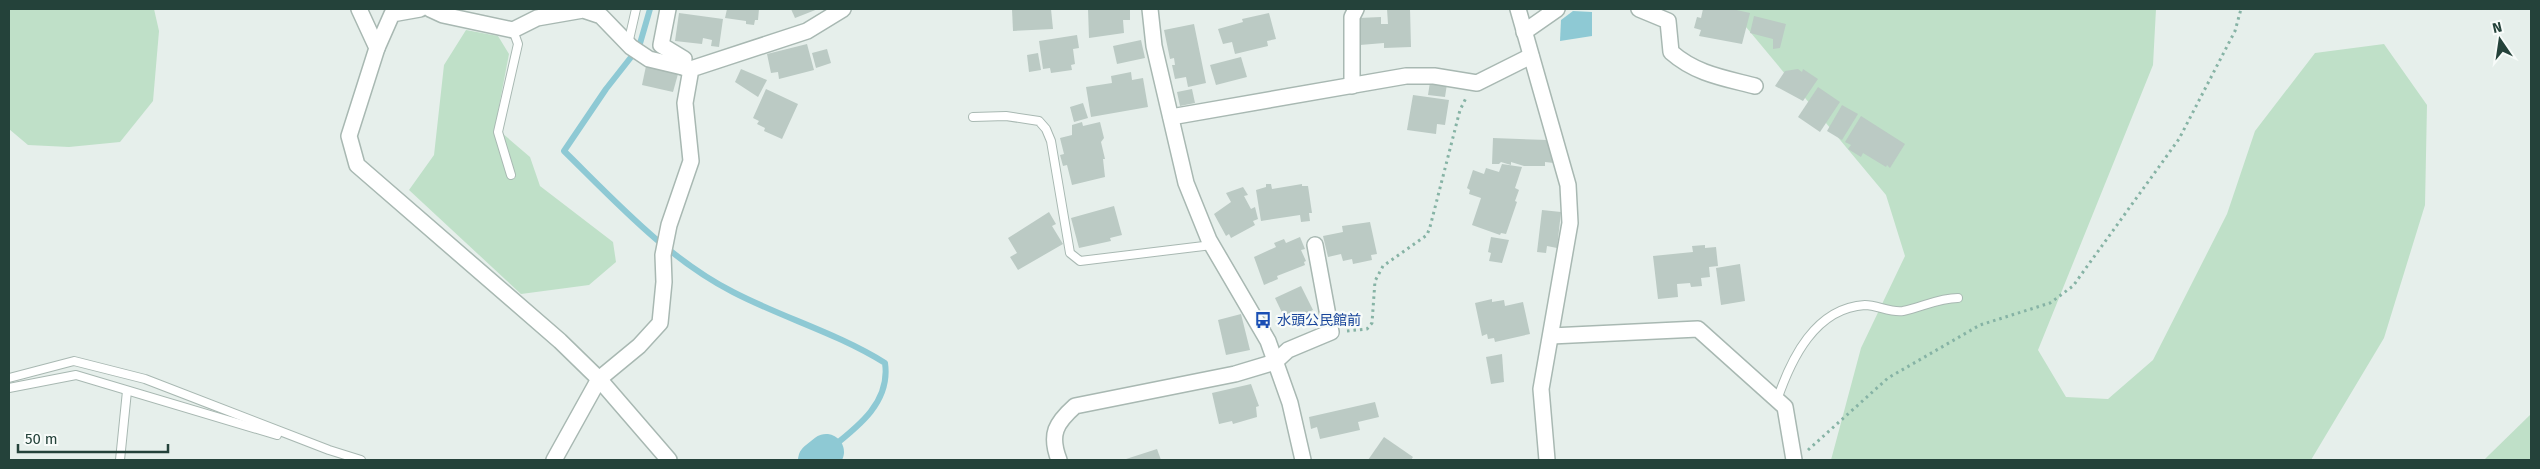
<svg xmlns="http://www.w3.org/2000/svg" width="2540" height="469" font-family="'Fira Sans','Noto Sans JP',sans-serif">
  <style>
    .green { fill: #bfe0c8 }
    .water { fill: #8ec9d4 }
    .lines { fill: none; stroke-linecap: round; stroke-linejoin: round }
    .stream { stroke: #8ec9d4; stroke-width: 6 }
    .river { stroke: #8ec9d4; stroke-width: 36 }
    .building { fill: #bbcac4 }
    .service-casing { stroke: #a8b8b2; stroke-width: 10 }
    .minor-casing { stroke: #a8b8b2; stroke-width: 18 }
    .path { stroke: #86b3a5; stroke-width: 3; stroke-dasharray: 2.5 4; stroke-linecap: butt }
    .service { stroke: #fff; stroke-width: 8 }
    .minor { stroke: #fff; stroke-width: 15 }
    .labels { text-anchor: middle; dominant-baseline: central; stroke-width: 4.5; stroke-linejoin: round; paint-order: stroke }
    .transit-label { font-size: 14px; fill: #164399; stroke: #f7fbf9; text-anchor: start }
  </style>
  <rect width="100%" height="100%" fill="#e6efeb"/>
  <g class="green">
    <path d="M 9,9 L 154,9 L 159,31 L 153,101 L 120,142 L 69,147 L 28,145 L 9,129 Z"/>
    <path d="M 1731,9 L 2156,9 L 2153,65 L 2038,350 L 2066,397 L 2108,399 L 2153,360 L 2227,214 L 2255,131 L 2315,53 L 2384,44 L 2427,105 L 2425,205 L 2384,338 L 2311,460 L 1831,460 L 1861,348 L 1905,256 L 1886,195 Z"/>
    <path d="M 466,30 L 498,36 L 509,54 L 495,127 L 530,157 L 540,186 L 613,242 L 616,262 L 589,285 L 521,294 L 409,190 L 434,155 L 444,65 Z"/>
    <path d="M 2531,414 L 2531,460 L 2484,460 L 2488,456 Z"/>
  </g>
  <path class="water" d="M 1573,11 L 1592,12 L 1592,36 L 1560,41 L 1561,20 Z"/>
  <g class="lines">
    <path class="stream" d="M 650,9 L 639,47 L 606,89 L 564,151 C 615,201 668,259 733,292 C 783,318 837,333 885,363 C 891,404 855,429 826,452"/>
    <path class="river" d="M 816,460 L 826,452"/>
  </g>
  <g class="building">
    <path d="M 727,9 L 759,9 L 758,20 L 755,20 L 754,25 L 746,24 L 746,21 L 725,18 Z"/>
    <path d="M 791,9 L 818,9 L 795,18 Z"/>
    <path d="M 1012,9 L 1051,9 L 1053,29 L 1013,31 Z"/>
    <path d="M 1088,9 L 1130,9 L 1130,20 L 1123,20 L 1124,33 L 1089,38 Z"/>
    <path d="M 1387,9 L 1410,9 L 1411,47 L 1384,48 L 1384,43 L 1360,45 L 1359,18 L 1381,17 L 1381,24 L 1388,24 Z"/>
    <path d="M 1703,9 L 1732,9 L 1750,13 L 1742,44 L 1699,36 L 1701,30 L 1694,28 L 1697,17 L 1701,18 Z"/>
    <path d="M 679,13 L 723,19 L 719,47 L 711,46 L 712,40 L 703,38 L 702,44 L 675,41 Z"/>
    <path d="M 1269,13 L 1276,39 L 1267,41 L 1268,46 L 1235,54 L 1232,42 L 1223,44 L 1218,29 L 1243,22 L 1242,19 Z"/>
    <path d="M 1754,16 L 1786,24 L 1780,48 L 1773,49 L 1773,39 L 1750,33 Z"/>
    <path d="M 1194,24 L 1206,83 L 1188,87 L 1186,77 L 1175,79 L 1172,65 L 1175,65 L 1174,58 L 1170,59 L 1164,30 Z"/>
    <path d="M 1077,35 L 1079,48 L 1073,49 L 1075,64 L 1071,65 L 1072,70 L 1051,73 L 1050,68 L 1043,69 L 1039,41 Z"/>
    <path d="M 1141,40 L 1145,58 L 1117,64 L 1113,46 Z"/>
    <path d="M 807,44 L 814,70 L 779,79 L 778,72 L 771,73 L 767,54 Z"/>
    <path d="M 827,49 L 831,63 L 816,68 L 812,53 Z"/>
    <path d="M 1038,53 L 1041,70 L 1029,72 L 1027,55 Z"/>
    <path d="M 1241,57 L 1247,77 L 1216,85 L 1210,65 Z"/>
    <path d="M 646,66 L 678,74 L 673,92 L 642,85 Z"/>
    <path d="M 741,69 L 767,80 L 758,97 L 735,82 Z"/>
    <path d="M 1798,69 L 1802,72 L 1803,69 L 1818,79 L 1803,101 L 1775,86 L 1785,71 Z"/>
    <path d="M 1131,72 L 1132,80 L 1143,78 L 1148,107 L 1091,117 L 1086,87 L 1112,83 L 1111,76 Z"/>
    <path d="M 1430,82 L 1447,84 L 1445,97 L 1428,95 Z"/>
    <path d="M 1818,87 L 1840,102 L 1820,132 L 1798,117 Z"/>
    <path d="M 766,89 L 798,104 L 782,139 L 764,131 L 765,128 L 757,124 L 759,121 L 753,118 Z"/>
    <path d="M 1192,89 L 1195,103 L 1180,106 L 1177,92 Z"/>
    <path d="M 1413,95 L 1449,100 L 1445,125 L 1437,124 L 1436,134 L 1407,130 Z"/>
    <path d="M 1083,103 L 1088,118 L 1074,122 L 1070,107 Z"/>
    <path d="M 1842,105 L 1858,114 L 1842,140 L 1827,131 Z"/>
    <path d="M 1861,116 L 1905,144 L 1890,168 L 1887,165 L 1886,167 L 1863,153 L 1861,157 L 1848,149 L 1851,145 L 1845,142 Z"/>
    <path d="M 1082,122 L 1083,126 L 1100,122 L 1104,138 L 1101,142 L 1105,159 L 1103,159 L 1105,177 L 1072,185 L 1067,165 L 1063,166 L 1060,155 L 1064,154 L 1060,138 L 1072,135 L 1072,125 Z"/>
    <path d="M 1493,138 L 1548,140 L 1554,163 L 1545,162 L 1545,166 L 1524,166 L 1511,162 L 1511,165 L 1501,162 L 1499,164 L 1492,164 Z"/>
    <path d="M 1502,164 L 1522,167 L 1515,188 L 1519,190 L 1515,201 L 1517,202 L 1506,234 L 1501,233 L 1500,235 L 1472,225 L 1481,198 L 1469,194 L 1470,190 L 1467,188 L 1473,170 L 1484,174 L 1486,168 L 1499,172 Z"/>
    <path d="M 1266,184 L 1271,184 L 1272,189 L 1302,184 L 1302,186 L 1308,186 L 1312,213 L 1309,213 L 1310,221 L 1301,222 L 1300,215 L 1261,221 L 1256,190 L 1266,187 Z"/>
    <path d="M 1243,187 L 1248,195 L 1244,196 L 1251,209 L 1255,207 L 1258,219 L 1253,221 L 1255,225 L 1231,238 L 1229,234 L 1226,236 L 1214,214 L 1231,202 L 1226,193 Z"/>
    <path d="M 1114,206 L 1122,235 L 1110,238 L 1111,241 L 1079,248 L 1071,218 Z"/>
    <path d="M 1542,210 L 1561,212 L 1557,248 L 1547,246 L 1546,253 L 1537,252 Z"/>
    <path d="M 1049,212 L 1056,224 L 1052,226 L 1063,244 L 1018,270 L 1010,257 L 1017,253 L 1008,238 Z"/>
    <path d="M 1370,222 L 1377,254 L 1371,255 L 1372,260 L 1353,264 L 1352,259 L 1343,261 L 1341,254 L 1328,257 L 1323,236 L 1343,232 L 1342,226 Z"/>
    <path d="M 1300,237 L 1305,249 L 1301,250 L 1306,261 L 1304,262 L 1305,265 L 1277,276 L 1278,279 L 1264,285 L 1254,257 L 1276,247 L 1274,243 L 1284,239 L 1286,243 Z"/>
    <path d="M 1491,237 L 1509,240 L 1502,263 L 1489,261 L 1491,253 L 1488,252 Z"/>
    <path d="M 1705,245 L 1705,248 L 1716,247 L 1718,266 L 1709,267 L 1710,277 L 1701,278 L 1702,286 L 1691,287 L 1690,283 L 1677,284 L 1678,297 L 1658,299 L 1653,256 L 1693,252 L 1692,246 Z"/>
    <path d="M 1740,264 L 1745,301 L 1721,305 L 1716,268 Z"/>
    <path d="M 1301,286 L 1313,310 L 1287,323 L 1275,298 Z"/>
    <path d="M 1492,299 L 1492,302 L 1504,300 L 1505,306 L 1523,302 L 1530,334 L 1495,342 L 1494,338 L 1488,339 L 1487,334 L 1482,336 L 1475,303 Z"/>
    <path d="M 1241,314 L 1250,350 L 1226,355 L 1218,320 Z"/>
    <path d="M 1502,354 L 1504,382 L 1491,384 L 1486,357 Z"/>
    <path d="M 1251,384 L 1259,406 L 1256,407 L 1257,417 L 1233,424 L 1232,421 L 1219,424 L 1212,393 Z"/>
    <path d="M 1375,402 L 1379,417 L 1358,422 L 1360,430 L 1320,439 L 1317,427 L 1311,429 L 1309,417 Z"/>
    <path d="M 1384,437 L 1413,457 L 1411,460 L 1368,460 Z"/>
    <path d="M 1157,449 L 1161,460 L 1123,460 Z"/>
  </g>
  <g class="lines">
    <g class="service-casing">
      <g id="service">
        <path d="M 628,44 L 636,9"/>
        <path d="M 973,117 L 1006,116 L 1039,121 L 1046,129 L 1051,141 L 1070,253 L 1080,261 L 1212,245"/>
        <path d="M 511,175 L 498,132 L 518,44 L 513,30"/>
        <path d="M 9,378 L 74,361 L 145,379 L 329,450 L 361,460"/>
        <path d="M 9,388 L 76,375 L 277,435"/>
        <path d="M 1777,400 C 1791,359 1815,308 1865,305 C 1877,305 1891,313 1903,311 C 1922,307 1939,298 1958,298"/>
        <path d="M 120,460 L 127,391"/>
      </g>
    </g>
    <g class="minor-casing">
      <g id="minor">
        <path d="M 359,9 L 377,48 L 349,136 L 357,165 L 560,341 L 599,379 L 669,460"/>
        <path d="M 430,9 L 443,15 L 513,30 L 537,18 L 583,10 L 601,16 L 631,47 L 649,59 L 691,69"/>
        <path d="M 668,9 L 661,45 L 684,59 L 683,67"/>
        <path d="M 1150,9 L 1154,46 L 1186,183 L 1209,240 L 1268,341 L 1290,403 L 1303,460"/>
        <path d="M 1518,9 L 1568,185 L 1570,223 L 1541,389 L 1547,460"/>
        <path d="M 1639,9 L 1668,21 L 1671,52 C 1696,74 1724,78 1755,86"/>
        <path d="M 1524,32 L 1557,9"/>
        <path d="M 377,48 L 392,14 L 420,9"/>
        <path d="M 1352,86 L 1352,17 L 1356,9"/>
        <path d="M 1171,117 L 1406,76 L 1434,76 L 1477,83 L 1531,56"/>
        <path d="M 1551,336 L 1698,329 L 1785,407 L 1794,460"/>
        <path d="M 554,460 L 599,379 L 639,346 L 660,323 L 664,282 L 663,255 L 669,225 L 691,161 L 685,103 L 691,69 L 807,31 L 843,9"/>
        <path d="M 1059,460 C 1049,434 1056,423 1075,406 L 1235,374 L 1275,362 L 1288,350 L 1331,332 L 1315,245"/>
      </g>
    </g>
    <g class="path">
      <path d="M 1347,331 L 1367,329 L 1372,323 L 1375,281 L 1383,266 L 1427,235 L 1430,227 L 1460,110 L 1466,98"/>
      <path d="M 1808,450 L 1888,378 L 1980,325 L 2050,303 L 2073,286 L 2179,139 L 2235,31 L 2241,9"/>
    </g>
    <use href="#service" class="service"/>
    <use href="#minor" class="minor"/>
  </g>
  <defs>
    <g id="bus-bare" transform="scale(1.35)"><path d="M-5-6H5V4H4V6H2V4H-2V6H-4V4H-5ZM-3.5-4V0h7V-4ZM-3.5 1.2v1.5H-2V1.2ZM2 1.2v1.5H3.5V1.2Z" fill="#1a4fb4" stroke="#f7fbf9" stroke-width="2.5" paint-order="stroke"/></g>
  </defs>
  <g fill-rule="evenodd">
    <use href="#bus-bare" x="1263" y="320"/>
  </g>
  <g class="labels">
    <g class="transit-label">
      <text x="1277" y="320">水頭公民館前</text>
    </g>
  </g>
  <rect width="2540" height="469" fill="none" stroke="#24423a" stroke-width="20"/>
  <g transform="translate(2500 40) rotate(347)" stroke="#f7fbf9" stroke-width="4" paint-order="stroke">
  <path d="M0-4L9 19L0 12L-9 19Z" fill="#24423a"/>
  <text y="-8" font-size="14" font-weight="bold" text-anchor="middle" fill="#24423a">N</text>
  </g>
  <path d="M18 444v8h150v-8" fill="none" stroke="#24423a" stroke-width="2.5"/>
  <text x="25" y="444" font-size="15" fill="#24423a" stroke="#f7fbf9" stroke-width="4" paint-order="stroke">50 m</text>
</svg>
